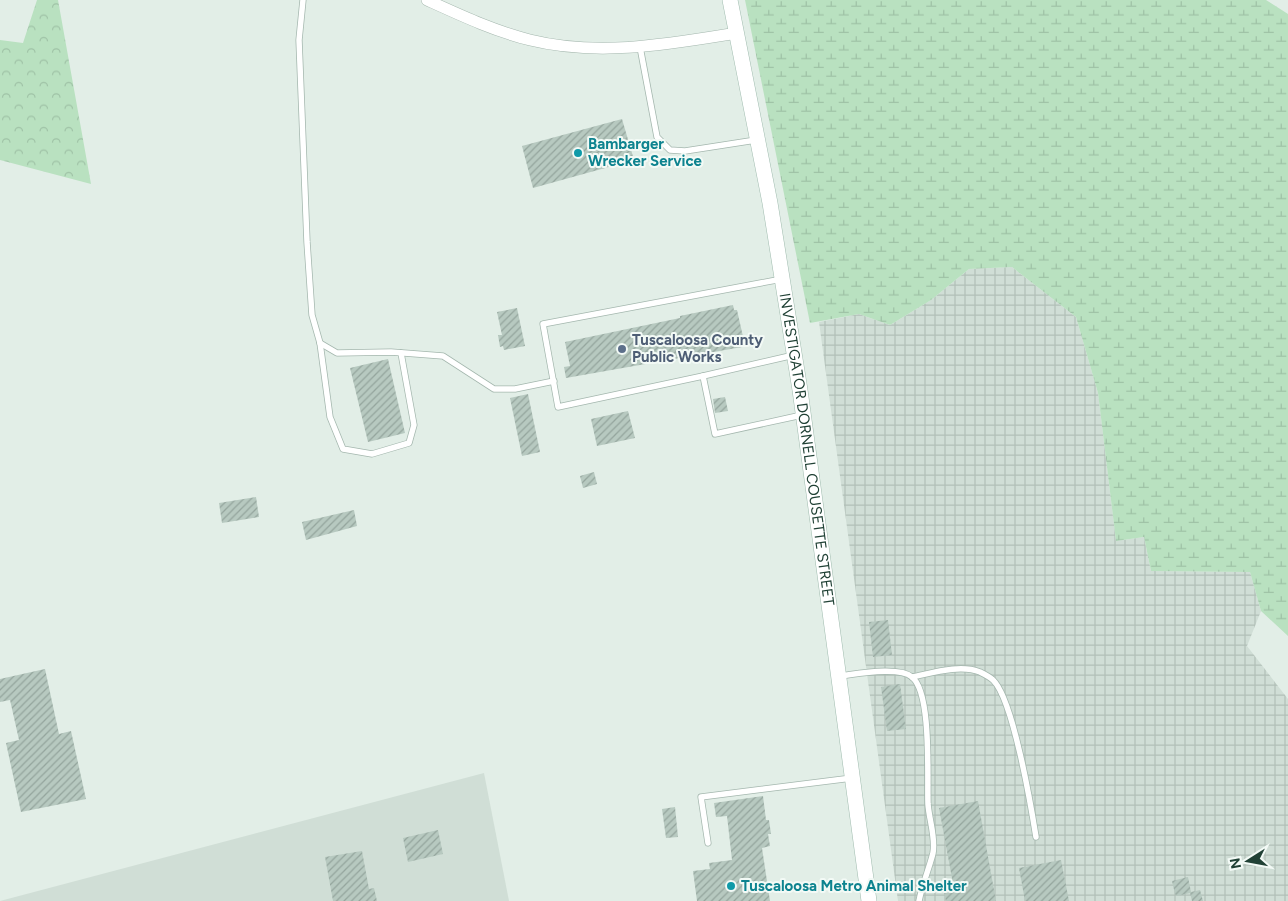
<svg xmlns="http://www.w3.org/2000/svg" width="1288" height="901" font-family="Figtree,sans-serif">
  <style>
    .built { fill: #d0ded6 }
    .industrial { fill: url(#industrial-grid) }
    .forest { fill: url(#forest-crowns) }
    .wetland { fill: url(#wetland-marsh) }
    .building { fill: url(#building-hatch) }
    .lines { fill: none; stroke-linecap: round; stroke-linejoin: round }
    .service-casing { stroke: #a4b7ae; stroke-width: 7 }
    .minor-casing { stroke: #a4b7ae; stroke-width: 12 }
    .secondary-casing { stroke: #9fbbae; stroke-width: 16 }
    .service { stroke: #fff; stroke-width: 5.5 }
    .minor { stroke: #fff; stroke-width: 11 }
    .secondary { stroke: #fff; stroke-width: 15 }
    .culture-dot { fill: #0f9aa8; stroke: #f3faf6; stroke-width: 2 }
    .service-dot { fill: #5c6f8a; stroke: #f3faf6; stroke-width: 2 }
    .labels { text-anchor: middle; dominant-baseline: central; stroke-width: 4; stroke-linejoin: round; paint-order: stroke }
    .culture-label { font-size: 15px; font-weight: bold; fill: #0d838f; stroke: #f3faf6; text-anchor: start }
    .service-label { font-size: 15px; font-weight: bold; fill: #4e5e75; stroke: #f3faf6; text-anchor: start }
    .street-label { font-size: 15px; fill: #204135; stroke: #f3faf6 }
  </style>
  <defs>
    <pattern id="industrial-grid" width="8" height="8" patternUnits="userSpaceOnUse" patternTransform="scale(1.25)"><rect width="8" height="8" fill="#d0ded6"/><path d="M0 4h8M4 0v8" fill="none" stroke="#b2c0b8"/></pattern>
    <pattern id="forest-crowns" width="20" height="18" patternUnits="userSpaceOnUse" patternTransform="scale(1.25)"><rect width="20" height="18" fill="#b9e1c0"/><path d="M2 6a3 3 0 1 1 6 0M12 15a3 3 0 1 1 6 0" fill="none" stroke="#9fc2a6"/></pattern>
    <pattern id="wetland-marsh" width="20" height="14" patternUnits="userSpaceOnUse" patternTransform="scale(1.25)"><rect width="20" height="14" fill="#b9e1c0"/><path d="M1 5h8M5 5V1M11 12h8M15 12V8" fill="none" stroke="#9fc2a6"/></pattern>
    <pattern id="building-hatch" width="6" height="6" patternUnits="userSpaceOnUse" patternTransform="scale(1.25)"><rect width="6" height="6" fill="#b7c9c0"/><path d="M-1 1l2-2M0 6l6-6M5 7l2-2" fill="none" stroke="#94a59d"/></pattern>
  </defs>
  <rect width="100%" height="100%" fill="#e2eee7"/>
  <path class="built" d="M 484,773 L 509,901 L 0,901 Z"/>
  <path class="industrial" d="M 1012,267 L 1076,317 L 1098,393 L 1116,541 L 1144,537 L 1151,571 L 1250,572 L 1261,611 L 1247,646 L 1288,699 L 1288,901 L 898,901 L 819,322 L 859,314 L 890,325 L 931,300 L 969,269 Z"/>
  <path class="forest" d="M 37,0 L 58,0 L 91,184 L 0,160 L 0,40 L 23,43 Z"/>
  <path class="wetland" d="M 745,0 L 1266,0 L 1288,14 L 1288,636 L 1261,611 L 1250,572 L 1151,571 L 1144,537 L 1116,541 L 1098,393 L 1076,317 L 1012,267 L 969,269 L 931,300 L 890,325 L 859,314 L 810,323 Z"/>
  <g class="building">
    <path d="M 622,119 L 634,160 L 533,188 L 522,146 Z"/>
    <path d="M 733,305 L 734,310 L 737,310 L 744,341 L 740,342 L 742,347 L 566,378 L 564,367 L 570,366 L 565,342 L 680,318 L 680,316 Z"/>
    <path d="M 517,308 L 525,346 L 504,350 L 503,346 L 500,347 L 498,335 L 502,335 L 497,312 Z"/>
    <path d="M 388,359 L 405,433 L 368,442 L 350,368 Z"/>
    <path d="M 528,394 L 540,452 L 522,456 L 510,398 Z"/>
    <path d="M 725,397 L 728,411 L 715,413 L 713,399 Z"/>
    <path d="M 628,411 L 635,438 L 597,446 L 591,419 Z"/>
    <path d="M 594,472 L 597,484 L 583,488 L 580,476 Z"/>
    <path d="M 256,497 L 259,517 L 222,523 L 219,503 Z"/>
    <path d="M 354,510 L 357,526 L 306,540 L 302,522 Z"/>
    <path d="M 888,620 L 892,655 L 873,657 L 869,622 Z"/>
    <path d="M 45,669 L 59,734 L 71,731 L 86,799 L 21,812 L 6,743 L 19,740 L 10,700 L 0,702 L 0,679 Z"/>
    <path d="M 900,684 L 906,729 L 887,731 L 881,687 Z"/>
    <path d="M 763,796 L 766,820 L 769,820 L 771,834 L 768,834 L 770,846 L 762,848 L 770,901 L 697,901 L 693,871 L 710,869 L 709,863 L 732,860 L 727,816 L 716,817 L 714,803 Z"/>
    <path d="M 978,801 L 996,901 L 946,901 L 944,891 L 954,889 L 939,808 Z"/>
    <path d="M 675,807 L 678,837 L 666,838 L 662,809 Z"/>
    <path d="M 438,830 L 443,854 L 408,862 L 403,838 Z"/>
    <path d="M 362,851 L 369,889 L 374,888 L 377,901 L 333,901 L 325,857 Z"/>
    <path d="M 1061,860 L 1069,901 L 1025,901 L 1019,868 Z"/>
    <path d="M 1188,877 L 1191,892 L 1200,890 L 1203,901 L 1192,901 L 1190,893 L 1177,896 L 1175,894 L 1172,881 Z"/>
  </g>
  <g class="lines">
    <g class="service-casing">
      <g id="service">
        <path d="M 303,0 L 299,40 L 307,242 L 312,315 L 320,343 L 330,417 L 343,449 L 372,454 L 409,443 L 414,425 L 401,353"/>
        <path d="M 640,47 L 657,137 L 670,150 L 685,151 L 756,140"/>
        <path d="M 320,343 L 337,353 L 391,352 L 443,356 L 494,389 L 515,389 L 554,381"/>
        <path d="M 794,355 L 703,376 L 715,434 L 802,415"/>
        <path d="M 703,376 L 558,407 L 543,324 L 782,279"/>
        <path d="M 840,676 C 857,674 899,666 912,677 C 932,693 927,778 928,804 C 929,819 936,839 933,853 C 929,869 922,885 919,901"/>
        <path d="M 912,677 C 932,673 960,664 980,672 C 984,674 990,677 993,680 C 1013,699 1031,806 1036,837"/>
        <path d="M 708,843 L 701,797 L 852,778"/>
      </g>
    </g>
    <g class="minor-casing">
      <path id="minor" d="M 427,0 C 460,15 494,31 530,40 C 599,57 669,44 737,33"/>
    </g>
    <g class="secondary-casing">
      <g id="secondary">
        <path id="s1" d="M 730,0 L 770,203 L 800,390 L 869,901"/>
      </g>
    </g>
    <use href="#service" class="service"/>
    <use href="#minor" class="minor"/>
    <use href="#secondary" class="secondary"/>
  </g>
  <g class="culture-dot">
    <circle cx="578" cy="153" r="5"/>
    <circle cx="731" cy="886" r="5"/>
  </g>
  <circle class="service-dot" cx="622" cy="349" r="5"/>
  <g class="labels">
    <g class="culture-label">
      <text x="588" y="144">Bambarger<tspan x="588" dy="17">Wrecker Service</tspan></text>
      <text x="741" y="886">Tuscaloosa Metro Animal Shelter</text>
    </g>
    <g class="service-label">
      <text x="632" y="340">Tuscaloosa County<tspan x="632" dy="17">Public Works</tspan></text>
    </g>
    <g class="street-label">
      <text stroke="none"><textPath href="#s1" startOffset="456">INVESTIGATOR DORNELL COUSETTE STREET</textPath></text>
    </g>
  </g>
  <g transform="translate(1248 861) rotate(259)" stroke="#f3faf6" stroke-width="4" paint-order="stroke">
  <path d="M0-4L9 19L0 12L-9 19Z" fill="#204135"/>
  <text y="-8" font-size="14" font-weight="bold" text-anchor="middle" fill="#204135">N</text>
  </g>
</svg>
